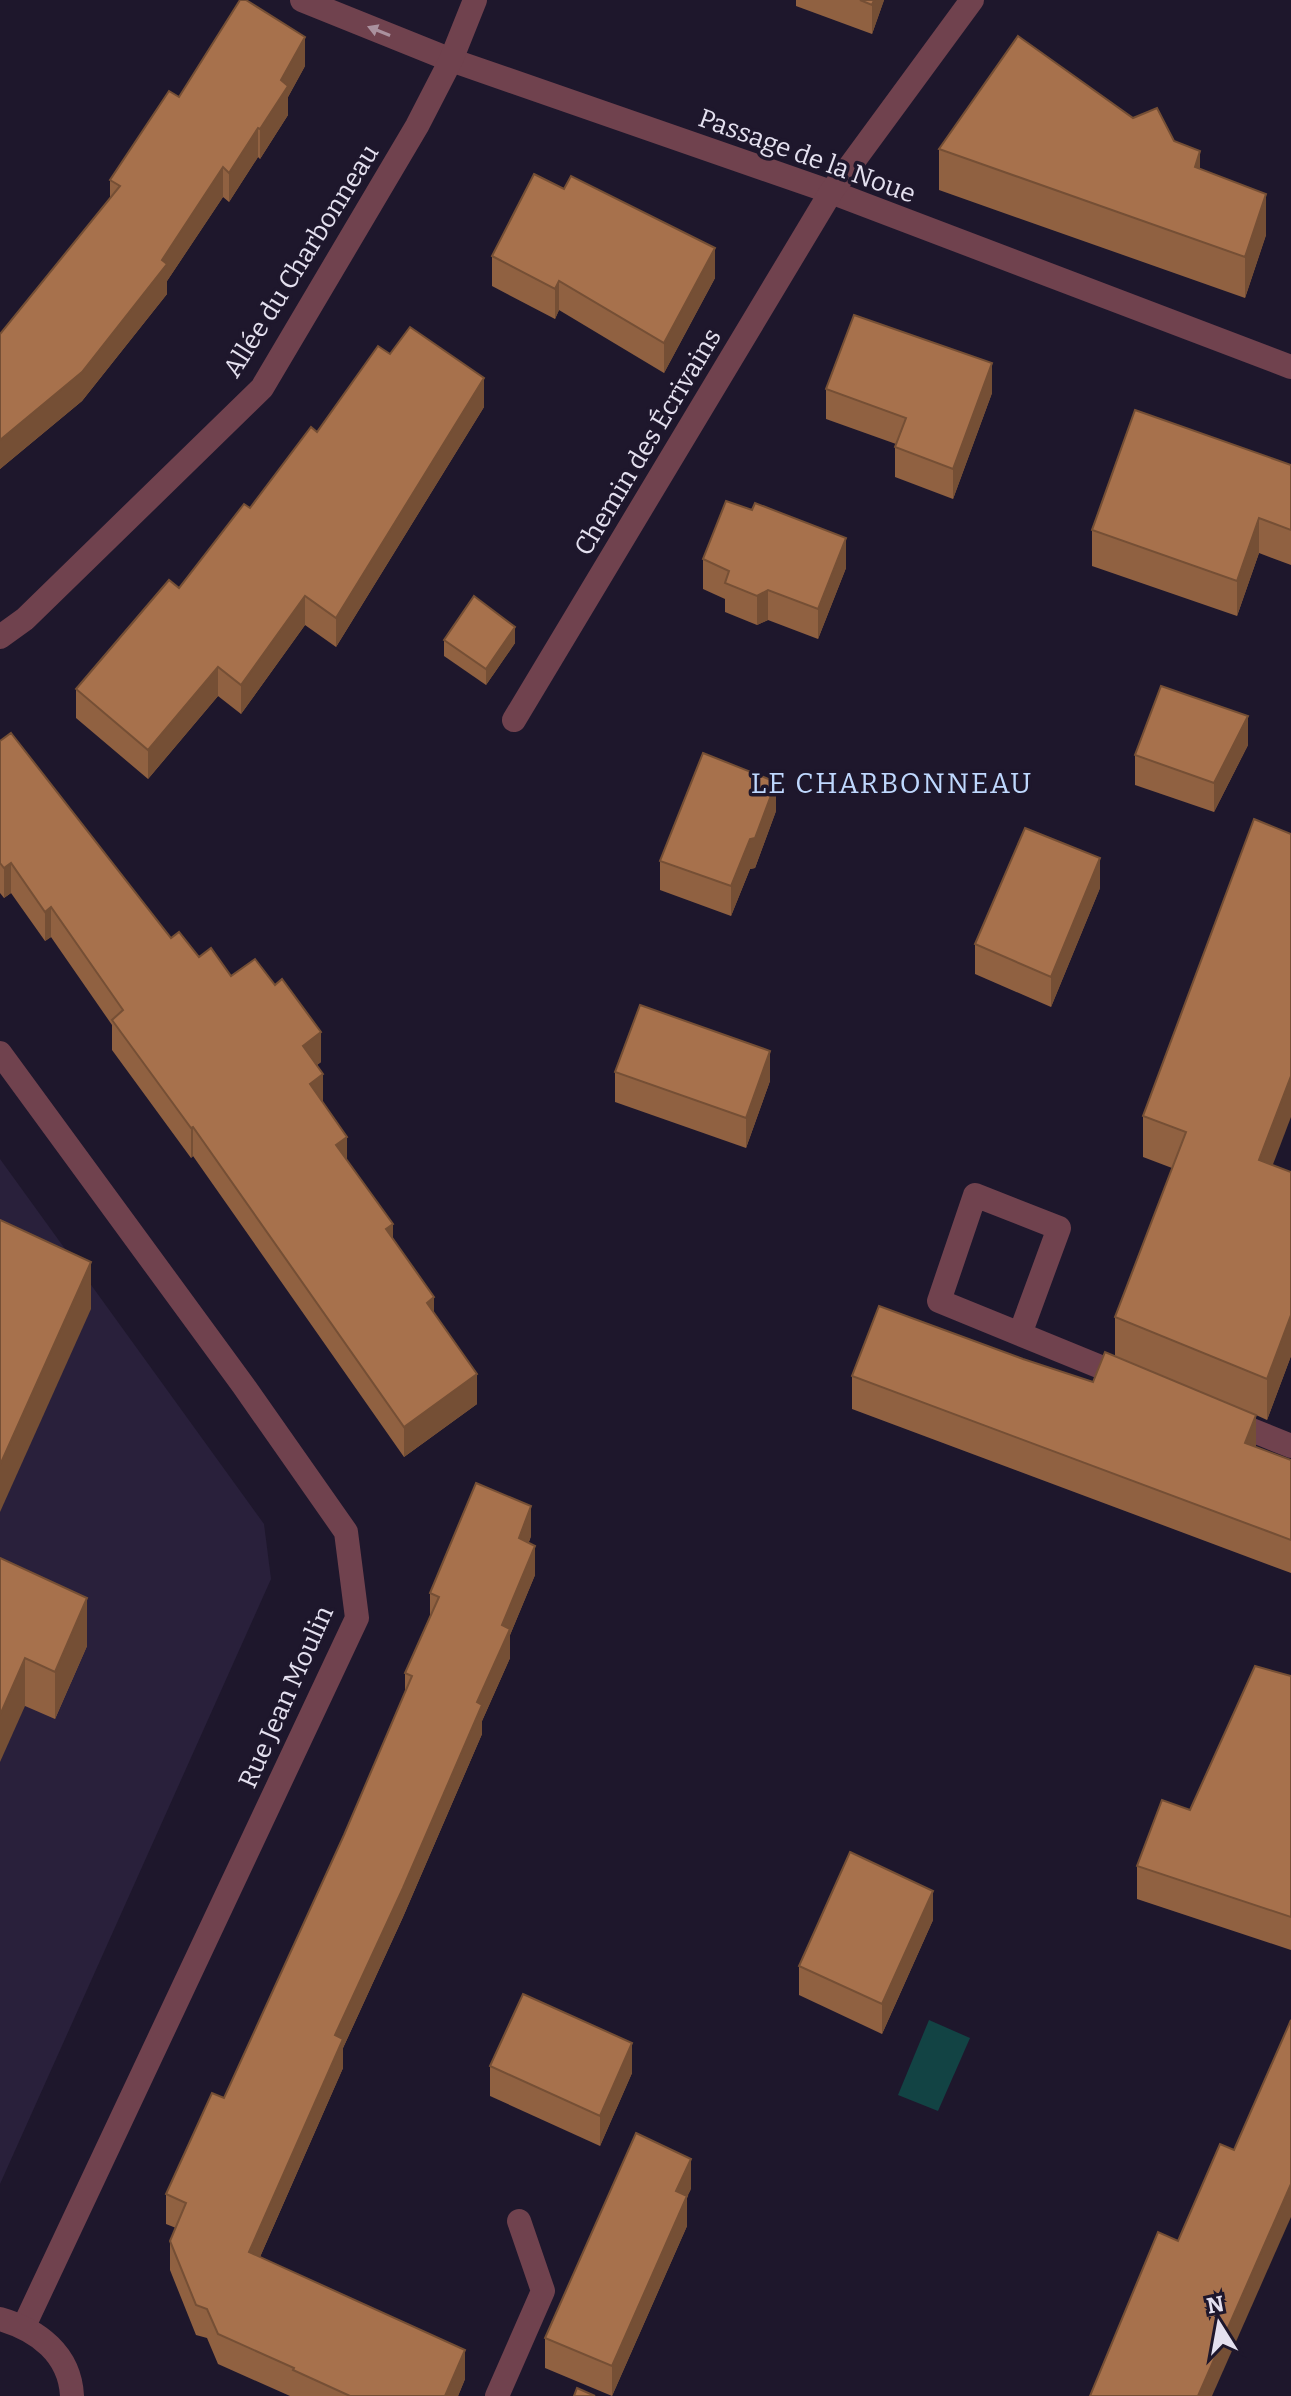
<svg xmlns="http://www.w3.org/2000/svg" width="1291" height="2396" font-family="Bitter,serif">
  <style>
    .built { fill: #29203b }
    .water { fill: #124344 }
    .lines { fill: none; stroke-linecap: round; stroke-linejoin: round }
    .minor { stroke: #70424e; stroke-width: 24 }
    .wall { fill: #906141 }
    .shaded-wall { fill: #754f35 }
    .building { fill: #a7714c; stroke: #754f35; stroke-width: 2 }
    .oneway { fill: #aa919e }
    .labels { text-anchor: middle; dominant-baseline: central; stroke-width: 7; stroke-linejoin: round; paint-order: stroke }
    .street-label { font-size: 26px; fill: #e4e0ef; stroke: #1e172c }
    .neighbourhood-label { font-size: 28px; letter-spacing: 2px; fill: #bfd8fe; stroke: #1e172c }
  </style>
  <rect width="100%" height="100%" fill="#1e172c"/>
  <path class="built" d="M 0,1159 L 264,1524 L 271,1579 L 0,2184 Z"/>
  <path class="water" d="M 929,2020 L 970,2038 L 938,2111 L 898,2095 Z"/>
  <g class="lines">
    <g class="minor">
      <path d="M 302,0 L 451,60 L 831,192 L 1291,367"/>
      <path d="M 0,637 L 25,619 L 262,388 L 417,126 L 451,60 L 475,0"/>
      <path d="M 514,720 L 831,192 L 972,0"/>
      <path d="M 0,1053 L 243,1385 L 346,1532 L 357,1618 L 24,2326"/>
      <path d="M 1020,1334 L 1059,1228 L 975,1195 L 939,1301 L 1130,1379"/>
      <path d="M 1227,1420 L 1291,1446"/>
      <path d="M 0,2319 C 38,2330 70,2354 72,2396"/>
      <path d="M 497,2396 L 543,2291 L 519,2221"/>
    </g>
  </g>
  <g class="wall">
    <path d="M 796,0 L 884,0 L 872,34 L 796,6 Z"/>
    <path d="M 305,66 L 288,97 L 288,115 L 260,159 L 258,157 L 229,202 L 223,197 L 167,281 L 167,294 L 82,401 L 0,469 L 0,334 L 110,198 L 110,180 L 179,97 Z"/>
    <path d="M 1133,118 L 1174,141 L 1200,169 L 1266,235 L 1245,298 L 939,190 L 939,149 Z"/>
    <path d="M 492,256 L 715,278 L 664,373 L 559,310 L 555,319 L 492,286 Z"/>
    <path d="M 390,354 L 484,407 L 336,647 L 305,625 L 241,714 L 218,696 L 148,779 L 76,718 L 76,689 L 179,588 L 317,432 Z"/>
    <path d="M 826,389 L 992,393 L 953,499 L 895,477 L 895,447 L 896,444 L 826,419 Z"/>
    <path d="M 1291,465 L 1291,565 L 1259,553 L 1237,616 L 1092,566 L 1092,530 Z"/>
    <path d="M 703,559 L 846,568 L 818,639 L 768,620 L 757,625 L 725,612 L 725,599 L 703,589 Z"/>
    <path d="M 444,640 L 515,643 L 486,685 L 444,656 Z"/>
    <path d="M 0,741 L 171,938 L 231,976 L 321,1062 L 317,1065 L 323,1103 L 347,1160 L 393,1239 L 434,1313 L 477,1404 L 404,1457 L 193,1156 L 191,1158 L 112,1050 L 112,1025 L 51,937 L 45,941 L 11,893 L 4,898 L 0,893 Z"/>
    <path d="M 1248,745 L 1214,812 L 1135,785 L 1135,755 Z"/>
    <path d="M 776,811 L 755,868 L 750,869 L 731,916 L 660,890 L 660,861 Z"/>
    <path d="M 1100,888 L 1051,1007 L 975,974 L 975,944 Z"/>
    <path d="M 615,1072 L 770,1081 L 746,1148 L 615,1102 Z"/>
    <path d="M 1143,1116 L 1291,1172 L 1291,1356 L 1267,1420 L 1256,1415 L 1256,1447 L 1291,1460 L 1291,1573 L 852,1409 L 852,1376 L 1023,1359 L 1093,1382 L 1115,1357 L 1115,1317 L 1172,1168 L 1143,1157 Z"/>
    <path d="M 531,1536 L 529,1542 L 535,1575 L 510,1635 L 510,1658 L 482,1721 L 482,1734 L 403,1917 L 343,2048 L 343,2068 L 260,2257 L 465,2379 L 458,2396 L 290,2396 L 218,2364 L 207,2338 L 196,2335 L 170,2270 L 170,2241 L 176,2228 L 166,2224 L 166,2194 L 224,2098 L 344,1835 L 405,1693 L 405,1673 L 430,1616 L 430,1593 Z"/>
    <path d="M 0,1558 L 87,1646 L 55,1719 L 25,1706 Z"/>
    <path d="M 1291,1676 L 1291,1950 L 1137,1899 L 1137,1866 L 1190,1810 Z"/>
    <path d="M 933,1920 L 882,2034 L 799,1995 L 799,1966 Z"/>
    <path d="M 490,2066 L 632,2073 L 600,2146 L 490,2096 Z"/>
    <path d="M 691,2189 L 687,2196 L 687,2226 L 612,2396 L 545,2368 L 545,2338 Z"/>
  </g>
  <g class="shaded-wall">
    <path d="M 874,0 L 884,0 L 872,34 L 872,5 Z"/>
    <path d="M 305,37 L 305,66 L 288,97 L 288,115 L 260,159 L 260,129 L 281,80 Z"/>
    <path d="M 258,128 L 258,157 L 229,202 L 229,173 Z"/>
    <path d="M 1200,151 L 1200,192 L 1195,167 Z"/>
    <path d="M 223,167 L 223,197 L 167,281 L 167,294 L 82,401 L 0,469 L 0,440 L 162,260 Z"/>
    <path d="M 1266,194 L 1266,235 L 1245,298 L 1245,257 Z"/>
    <path d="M 715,248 L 715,278 L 664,373 L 664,343 Z"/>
    <path d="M 559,281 L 559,310 L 555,319 L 555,289 Z"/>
    <path d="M 992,363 L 992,393 L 953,499 L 953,469 Z"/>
    <path d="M 484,378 L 484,407 L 336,647 L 336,618 Z"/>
    <path d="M 1259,518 L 1259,553 L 1237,616 L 1237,581 Z"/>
    <path d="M 846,538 L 846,568 L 818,639 L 818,609 Z"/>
    <path d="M 768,590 L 768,620 L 757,625 L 757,596 Z"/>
    <path d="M 305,596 L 305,625 L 241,714 L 241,685 Z"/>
    <path d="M 515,627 L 515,643 L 486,685 L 486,669 Z"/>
    <path d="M 218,667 L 218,696 L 148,779 L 148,750 Z"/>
    <path d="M 1248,716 L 1248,745 L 1214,812 L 1214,783 Z"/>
    <path d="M 776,782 L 776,811 L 755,868 L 750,869 L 731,916 L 731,886 L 750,839 Z"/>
    <path d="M 1100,858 L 1100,888 L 1051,1007 L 1051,977 Z"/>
    <path d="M 11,863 L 11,893 L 4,898 L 4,868 Z"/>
    <path d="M 51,907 L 51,937 L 45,941 L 45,912 Z"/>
    <path d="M 321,1032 L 321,1062 L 303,1075 L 303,1046 Z"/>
    <path d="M 770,1051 L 770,1081 L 746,1148 L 746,1118 Z"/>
    <path d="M 323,1074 L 323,1104 L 310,1084 Z"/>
    <path d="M 1291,1076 L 1291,1117 L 1259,1201 L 1259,1160 Z"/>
    <path d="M 193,1127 L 193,1156 L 191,1158 L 191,1128 Z"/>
    <path d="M 347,1137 L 347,1166 L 336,1145 Z"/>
    <path d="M 393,1224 L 393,1253 L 386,1229 Z"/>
    <path d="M 91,1262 L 91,1309 L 0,1512 L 0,1465 Z"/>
    <path d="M 434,1297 L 434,1327 L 427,1303 Z"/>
    <path d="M 1291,1315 L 1291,1356 L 1267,1420 L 1267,1379 Z"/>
    <path d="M 477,1374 L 477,1404 L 404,1457 L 404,1427 Z"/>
    <path d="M 1256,1415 L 1256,1448 L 1245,1443 Z"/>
    <path d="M 531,1506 L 531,1536 L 519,1567 L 519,1538 Z"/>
    <path d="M 535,1546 L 535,1575 L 510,1635 L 510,1658 L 482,1721 L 482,1734 L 403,1917 L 343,2048 L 343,2068 L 249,2282 L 249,2252 L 335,2035 L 477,1702 L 502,1625 Z"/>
    <path d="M 87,1598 L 87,1646 L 55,1719 L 55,1672 Z"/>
    <path d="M 25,1658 L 25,1706 L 0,1762 L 0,1715 Z"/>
    <path d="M 933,1891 L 933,1920 L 882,2034 L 882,2004 Z"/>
    <path d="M 632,2043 L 632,2073 L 600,2146 L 600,2116 Z"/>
    <path d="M 691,2159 L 691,2189 L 676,2220 L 676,2191 Z"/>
    <path d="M 1291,2184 L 1291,2217 L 1212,2396 L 1198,2396 Z"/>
    <path d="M 687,2196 L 687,2226 L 612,2396 L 612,2366 Z"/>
    <path d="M 465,2350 L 465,2379 L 458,2396 L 445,2396 Z"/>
  </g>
  <g class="building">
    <path d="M 240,0 L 246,0 L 305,37 L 281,80 L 288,86 L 260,129 L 258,128 L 229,173 L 223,167 L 162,260 L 167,264 L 82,372 L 0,440 L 0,334 L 120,186 L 110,180 L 169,91 L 179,97 Z"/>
    <path d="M 860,0 L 874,0 L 872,5 Z"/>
    <path d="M 1018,36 L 1133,118 L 1157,108 L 1174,141 L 1200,151 L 1195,167 L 1266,194 L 1245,257 L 939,149 Z"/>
    <path d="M 534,174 L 564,189 L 571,176 L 715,248 L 664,343 L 559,281 L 555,289 L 492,256 Z"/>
    <path d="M 854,315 L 992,363 L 953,469 L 895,447 L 906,418 L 826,389 Z"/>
    <path d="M 410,327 L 484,378 L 336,618 L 305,596 L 241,685 L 218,667 L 148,750 L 76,689 L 169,580 L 179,588 L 244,504 L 250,508 L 311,427 L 317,432 L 378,346 L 390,354 Z"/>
    <path d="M 1135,410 L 1291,465 L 1291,530 L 1259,518 L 1237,581 L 1092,530 Z"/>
    <path d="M 726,501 L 752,510 L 755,503 L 846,538 L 818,609 L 768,590 L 757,596 L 725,583 L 729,571 L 703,559 Z"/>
    <path d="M 474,596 L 515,627 L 486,669 L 444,640 Z"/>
    <path d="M 1161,686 L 1248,716 L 1214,783 L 1135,755 Z"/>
    <path d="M 11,733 L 171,938 L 179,932 L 199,957 L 211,948 L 231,976 L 255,959 L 275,985 L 282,979 L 321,1032 L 303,1046 L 323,1074 L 310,1084 L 347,1137 L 336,1145 L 393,1224 L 386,1229 L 434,1297 L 427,1303 L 477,1374 L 404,1427 L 193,1127 L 191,1128 L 112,1020 L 123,1010 L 51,907 L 45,912 L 11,863 L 4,868 L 0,863 L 0,741 Z"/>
    <path d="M 703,753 L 776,782 L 755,838 L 750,839 L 731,886 L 660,861 Z"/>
    <path d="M 1254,819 L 1291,834 L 1291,1076 L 1259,1160 L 1291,1172 L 1291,1315 L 1267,1379 L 1115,1317 L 1186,1132 L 1143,1116 Z"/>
    <path d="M 1025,828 L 1100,858 L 1051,977 L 975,944 Z"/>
    <path d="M 640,1005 L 770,1051 L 746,1118 L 615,1072 Z"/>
    <path d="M 0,1220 L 91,1262 L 0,1465 Z"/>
    <path d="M 879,1306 L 1023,1359 L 1093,1382 L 1105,1352 L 1256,1415 L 1245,1443 L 1291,1460 L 1291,1540 L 852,1376 Z"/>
    <path d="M 476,1483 L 531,1506 L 519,1538 L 535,1546 L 502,1625 L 510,1629 L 477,1702 L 482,1705 L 403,1888 L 335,2035 L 343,2039 L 249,2252 L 465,2350 L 445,2396 L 350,2396 L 293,2370 L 294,2368 L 218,2334 L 207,2309 L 196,2305 L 170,2241 L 186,2203 L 166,2194 L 212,2093 L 224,2098 L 344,1835 L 412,1676 L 405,1673 L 439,1597 L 430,1593 Z"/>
    <path d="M 0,1558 L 87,1598 L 55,1672 L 25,1658 L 0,1715 Z"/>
    <path d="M 1255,1666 L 1291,1676 L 1291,1917 L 1137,1866 L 1162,1800 L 1190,1810 Z"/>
    <path d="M 850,1852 L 933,1891 L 882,2004 L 799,1966 Z"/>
    <path d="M 523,1994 L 632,2043 L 600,2116 L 490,2066 Z"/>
    <path d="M 1291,2020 L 1291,2184 L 1198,2396 L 1090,2396 L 1158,2232 L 1178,2241 L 1220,2144 L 1234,2150 Z"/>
    <path d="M 636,2133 L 691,2159 L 676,2191 L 687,2196 L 612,2366 L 545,2338 Z"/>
    <path d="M 577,2388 L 595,2396 L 574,2396 Z"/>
  </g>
  <defs><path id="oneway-solid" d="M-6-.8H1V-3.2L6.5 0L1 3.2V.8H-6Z" transform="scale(2)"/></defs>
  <use class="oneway" href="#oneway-solid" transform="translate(379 31) rotate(-158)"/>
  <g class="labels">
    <g class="street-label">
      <text transform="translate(807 156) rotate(20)">Passage de la Noue</text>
      <text transform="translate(301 261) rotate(-58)">Allée du Charbonneau</text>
      <text transform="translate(648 442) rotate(-59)">Chemin des Écrivains</text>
      <text transform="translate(286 1697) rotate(-66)">Rue Jean Moulin</text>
    </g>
    <g class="neighbourhood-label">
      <text x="892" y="783">LE CHARBONNEAU</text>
    </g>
  </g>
  <g transform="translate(1219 2324) rotate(349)" stroke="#1e172c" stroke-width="6" paint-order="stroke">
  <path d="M0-6L14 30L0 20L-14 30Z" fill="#e4e0ef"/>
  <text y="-12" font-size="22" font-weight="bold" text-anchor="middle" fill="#e4e0ef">N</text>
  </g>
</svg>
